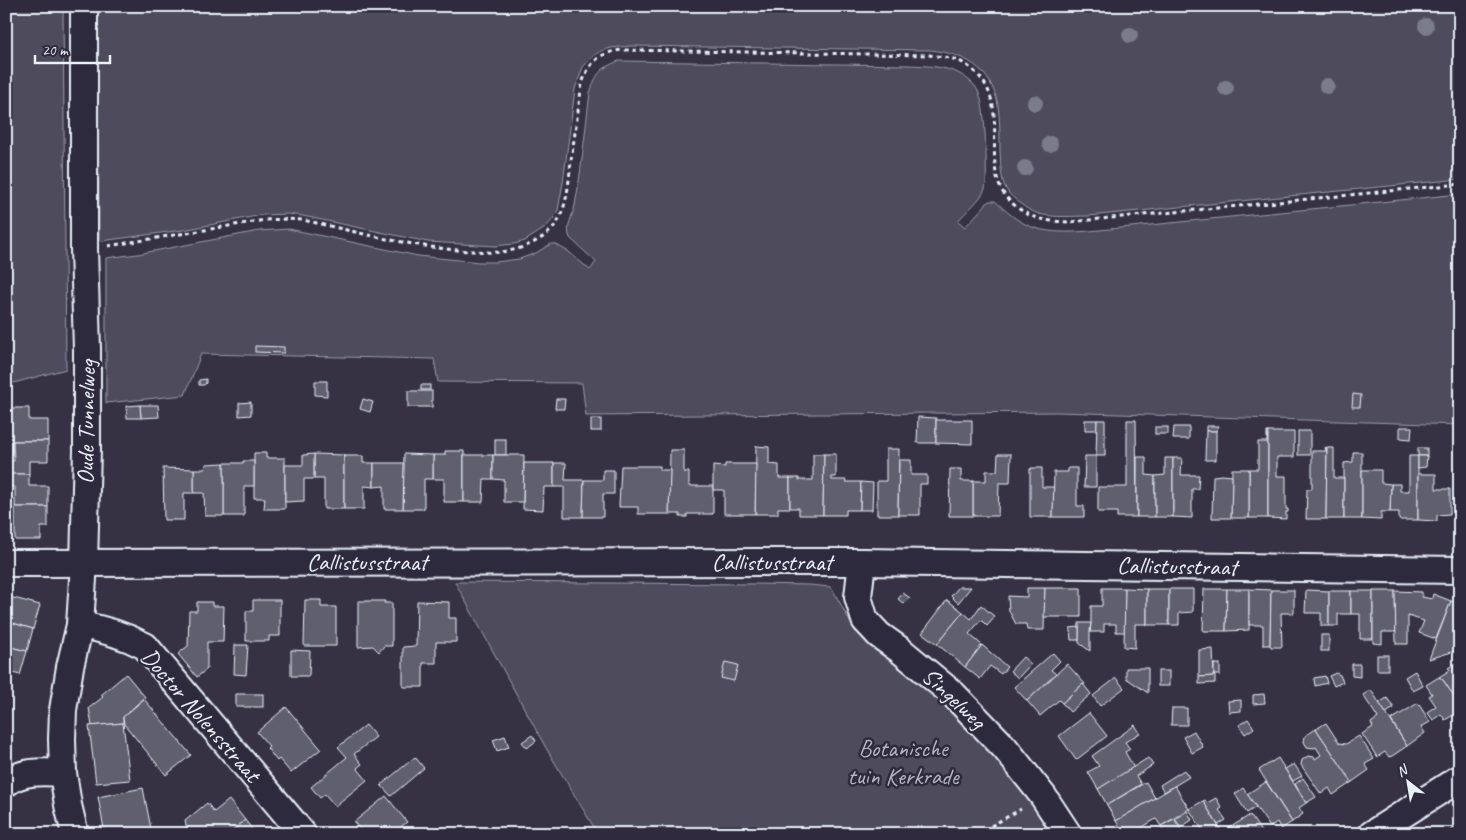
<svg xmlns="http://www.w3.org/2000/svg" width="1466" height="840" font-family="Caveat,sans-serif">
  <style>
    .green { fill: #4d4b5c; stroke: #9a9eaa }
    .building { fill: #605e6e; stroke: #e8f1f8 }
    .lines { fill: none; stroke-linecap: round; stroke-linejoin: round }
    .minor-casing { stroke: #e8f1f8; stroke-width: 30 }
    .path { stroke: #e8f1f8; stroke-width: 3; stroke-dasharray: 4 4; stroke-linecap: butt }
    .minor { stroke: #2f2a3d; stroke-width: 26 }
    .tree { fill: #7a7b89 }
    .labels { text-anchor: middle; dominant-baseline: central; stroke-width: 5; stroke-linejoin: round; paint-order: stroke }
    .street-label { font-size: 24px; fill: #e8f1f8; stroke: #2f2a3d }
    .park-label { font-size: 24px; fill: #b2b7c1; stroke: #2f2a3d }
  </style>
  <rect width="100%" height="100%" fill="#363244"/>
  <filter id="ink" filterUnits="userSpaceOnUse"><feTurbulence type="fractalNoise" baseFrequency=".02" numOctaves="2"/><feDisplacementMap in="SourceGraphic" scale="10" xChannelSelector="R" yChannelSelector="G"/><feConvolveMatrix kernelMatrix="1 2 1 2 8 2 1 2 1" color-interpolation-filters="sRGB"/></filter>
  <g filter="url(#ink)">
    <g class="green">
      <path d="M 6,6 L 63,6 L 66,369 L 6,385 Z"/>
      <path d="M 98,6 L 1460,6 L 1460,179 L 1089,216 C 1073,216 1055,218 1039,214 C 1033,212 1027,209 1022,205 C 1016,200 1010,196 1006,189 C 1000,177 1001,164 1000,151 C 1000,136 1000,120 998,105 C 991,68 965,54 930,50 L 630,46 L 611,48 L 601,51 L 592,57 L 583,67 L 575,89 L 563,183 L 558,210 L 553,219 L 545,228 L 525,241 L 514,244 L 495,246 L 428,242 L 303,216 L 288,214 L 262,215 L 183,230 L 101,241 L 99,240 Z"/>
      <path d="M 619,61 L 908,65 C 931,66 956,66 973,84 C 978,89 981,97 982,105 C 985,115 988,181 985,189 C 980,201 966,211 958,221 L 965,227 L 989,201 L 995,201 C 1004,209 1013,218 1025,224 C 1052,238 1093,230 1121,228 L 1460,194 L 1460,425 L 1058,412 L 586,416 L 582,383 L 438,382 L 434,359 L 201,354 L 185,395 L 106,403 L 106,258 L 138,254 L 259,231 L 289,229 L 418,256 L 479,262 L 496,262 L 519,259 L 534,254 L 551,244 L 555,244 L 569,252 L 590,270 L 596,262 L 570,238 C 565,227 573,216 575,205 C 582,168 585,130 590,93 C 596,74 600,68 619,61 Z"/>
      <path d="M 455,582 L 753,584 L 810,585 L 830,587 L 834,592 L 855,631 L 891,656 L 924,683 L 989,744 L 1057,834 L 598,834 L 546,748 Z"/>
    </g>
    <g class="building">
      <path d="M 255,346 L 284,347 L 284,353 L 255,352 Z"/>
      <path d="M 206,379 L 206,383 L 204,385 L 199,385 L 199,380 Z"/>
      <path d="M 315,381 L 327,381 L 327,396 L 315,395 Z"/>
      <rect x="421" y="385" width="9" height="5"/>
      <rect x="408" y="391" width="24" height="16"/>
      <path d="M 1353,394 L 1361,395 L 1360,407 L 1352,407 Z"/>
      <path d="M 363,399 L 373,402 L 370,412 L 360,409 Z"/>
      <path d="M 556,399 L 565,399 L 564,409 L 555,409 Z"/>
      <path d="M 251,402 L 251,415 L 239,416 L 239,403 Z"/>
      <path d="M 140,405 L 158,405 L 159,417 L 141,418 Z"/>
      <path d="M 140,405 L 141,418 L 127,418 L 126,406 Z"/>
      <path d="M 6,408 L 29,408 L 29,420 L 48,420 L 48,441 L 6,441 Z"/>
      <path d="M 918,417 L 936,418 L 936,443 L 917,443 Z"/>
      <rect x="591" y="419" width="10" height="12"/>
      <path d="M 936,420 L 972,420 L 972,444 L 936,443 Z"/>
      <rect x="1085" y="420" width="12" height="10"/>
      <path d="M 1097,420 L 1105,420 L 1105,456 L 1096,456 Z"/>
      <path d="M 1127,420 L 1136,420 L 1137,517 L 1117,517 L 1117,512 L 1098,512 L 1098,487 L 1127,487 Z"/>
      <path d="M 1206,426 L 1219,426 L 1216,431 L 1206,431 Z"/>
      <rect x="1155" y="427" width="13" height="7"/>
      <path d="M 1174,427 L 1189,427 L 1189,439 L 1173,439 Z"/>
      <path d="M 1400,427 L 1412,427 L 1411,439 L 1400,438 Z"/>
      <path d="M 1206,431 L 1216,431 L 1216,460 L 1205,460 Z"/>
      <rect x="1298" y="431" width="12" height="24"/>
      <path d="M 1267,432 L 1268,432 L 1268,518 L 1249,518 L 1249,469 L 1258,469 L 1258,442 L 1267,442 Z"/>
      <path d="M 1268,432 L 1294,432 L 1294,457 L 1277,457 L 1277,476 L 1286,476 L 1286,509 L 1288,509 L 1288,512 L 1286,512 L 1286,519 L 1268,518 Z"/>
      <rect x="495" y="439" width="11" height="16"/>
      <path d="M 13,441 L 48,441 L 48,461 L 29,461 L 29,474 L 6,474 L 6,461 L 14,461 Z"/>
      <path d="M 756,446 L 769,447 L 769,464 L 779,465 L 779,478 L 790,478 L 790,508 L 778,508 L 778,514 L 755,514 Z"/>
      <path d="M 1325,447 L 1327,448 L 1326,519 L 1306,519 L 1307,489 L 1312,489 L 1312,451 L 1326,451 Z"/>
      <path d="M 1327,448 L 1334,448 L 1334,478 L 1344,478 L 1344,519 L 1326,519 Z"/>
      <rect x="1418" y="448" width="9" height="8"/>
      <path d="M 886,449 L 899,449 L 898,515 L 877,515 L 877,481 L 886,481 Z"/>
      <path d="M 670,450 L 684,450 L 684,472 L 689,472 L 689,486 L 713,486 L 713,514 L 687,514 L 687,517 L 680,517 L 680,514 L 669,514 Z"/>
      <path d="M 445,451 L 464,451 L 464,502 L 444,502 L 444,479 L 433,479 L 433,455 L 445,455 Z"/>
      <path d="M 1353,452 L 1362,452 L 1362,519 L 1344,519 L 1344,463 L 1353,462 Z"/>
      <path d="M 254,453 L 266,453 L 266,458 L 285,458 L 285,509 L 264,509 L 265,498 L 254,498 Z"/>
      <path d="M 314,454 L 344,455 L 344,509 L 324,509 L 324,479 L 314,479 Z"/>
      <path d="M 314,454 L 314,479 L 304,479 L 304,501 L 285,502 L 285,465 L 303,465 L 303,455 Z"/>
      <path d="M 404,454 L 433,455 L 433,479 L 424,479 L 424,509 L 403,509 Z"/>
      <path d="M 813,454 L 824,454 L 823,515 L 799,515 L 799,508 L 790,508 L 790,478 L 799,478 L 799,480 L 813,480 Z"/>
      <path d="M 824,454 L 836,454 L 836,477 L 832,477 L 832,480 L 846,480 L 846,482 L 861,482 L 860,510 L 846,510 L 846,515 L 823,515 Z"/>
      <path d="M 998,454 L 1011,454 L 1010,483 L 999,483 L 998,516 L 973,516 L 973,481 L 986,481 L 986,471 L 997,471 Z"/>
      <path d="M 464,455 L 493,455 L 493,479 L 484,479 L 483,502 L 464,502 Z"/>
      <path d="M 493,455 L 524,455 L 523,502 L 504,502 L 504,480 L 493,479 Z"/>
      <path d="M 344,456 L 363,456 L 363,463 L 374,463 L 374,487 L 364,486 L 364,509 L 344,509 Z"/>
      <path d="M 1085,456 L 1096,456 L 1096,487 L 1084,487 Z"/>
      <path d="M 1409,456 L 1418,456 L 1418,520 L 1399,520 L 1399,512 L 1390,512 L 1391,484 L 1400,484 L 1400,491 L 1409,491 Z"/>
      <path d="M 1418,456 L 1427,456 L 1426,467 L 1418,468 Z"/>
      <path d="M 1137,457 L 1146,457 L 1146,475 L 1155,476 L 1155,517 L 1137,517 Z"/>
      <path d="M 1165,458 L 1173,458 L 1173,517 L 1155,517 L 1155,476 L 1165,475 Z"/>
      <path d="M 1173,458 L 1182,458 L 1181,475 L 1199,475 L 1198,489 L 1192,489 L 1192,518 L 1173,517 Z"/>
      <path d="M 899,460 L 911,460 L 911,475 L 927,475 L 927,484 L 920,484 L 920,515 L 898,515 Z"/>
      <path d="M 243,461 L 254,461 L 254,486 L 244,486 L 244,516 L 224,516 L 224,463 L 243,463 Z"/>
      <path d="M 224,463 L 224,516 L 205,516 L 204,493 L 194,493 L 194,469 L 205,469 L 206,464 Z"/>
      <path d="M 374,463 L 404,463 L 403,509 L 384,509 L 384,486 L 374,487 Z"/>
      <path d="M 524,463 L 554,463 L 554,487 L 544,487 L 543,510 L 523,509 Z"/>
      <path d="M 554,463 L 566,463 L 565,480 L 584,480 L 583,517 L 564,517 L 564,487 L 554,487 Z"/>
      <path d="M 725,464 L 756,464 L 755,514 L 724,514 L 724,490 L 713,490 L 713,466 L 725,467 Z"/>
      <path d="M 621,466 L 660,466 L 660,470 L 670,470 L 669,514 L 638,514 L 638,507 L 619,507 Z"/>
      <path d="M 163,468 L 194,469 L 194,493 L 184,493 L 184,520 L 164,520 Z"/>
      <path d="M 1031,468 L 1042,468 L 1042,487 L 1054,487 L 1053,517 L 1030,517 L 1030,469 L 1031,470 Z"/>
      <path d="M 1068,468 L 1077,468 L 1077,506 L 1084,506 L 1084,517 L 1053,517 L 1054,472 L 1068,472 Z"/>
      <path d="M 950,469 L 961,469 L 961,481 L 973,481 L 973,516 L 949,516 Z"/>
      <path d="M 1232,469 L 1249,469 L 1249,518 L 1231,518 Z"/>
      <path d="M 603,470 L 614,470 L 614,494 L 603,494 L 603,517 L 583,517 L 584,480 L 603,480 Z"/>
      <path d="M 1362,470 L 1381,470 L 1381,483 L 1391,484 L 1390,512 L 1381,512 L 1381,520 L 1362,519 Z"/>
      <path d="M 6,474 L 29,474 L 29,486 L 48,486 L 48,507 L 15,507 L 15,487 L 6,487 Z"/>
      <path d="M 1418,474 L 1436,474 L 1436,489 L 1450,489 L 1450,514 L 1437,515 L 1437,521 L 1418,520 Z"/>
      <path d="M 1222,475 L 1232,476 L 1231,518 L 1212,518 L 1213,476 Z"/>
      <rect x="1458" y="481" width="2" height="40"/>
      <path d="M 861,482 L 873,483 L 872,510 L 860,510 Z"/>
      <path d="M 15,507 L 48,507 L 48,527 L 41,527 L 41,540 L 15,540 Z"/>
      <path d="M 959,587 L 971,587 L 958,603 L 951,596 Z"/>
      <path d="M 1027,588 L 1045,588 L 1044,630 L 1027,630 L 1026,624 L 1016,624 L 1009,611 L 1008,596 L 1027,597 Z"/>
      <path d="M 1045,588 L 1081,588 L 1081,617 L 1044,617 Z"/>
      <path d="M 1102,588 L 1125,588 L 1125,632 L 1116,632 L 1116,624 L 1104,624 L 1104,632 L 1090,632 L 1091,623 L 1091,606 L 1102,606 Z"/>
      <path d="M 1125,588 L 1147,589 L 1147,624 L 1135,624 L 1135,648 L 1124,647 Z"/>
      <rect x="1147" y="589" width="22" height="36"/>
      <path d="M 1169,589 L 1193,589 L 1193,612 L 1179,613 L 1179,625 L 1169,625 Z"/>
      <path d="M 1204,589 L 1227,589 L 1226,631 L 1203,631 Z"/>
      <path d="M 1227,589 L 1249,589 L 1249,630 L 1226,631 Z"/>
      <path d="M 1249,589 L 1271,590 L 1270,645 L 1263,645 L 1263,625 L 1249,625 Z"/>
      <path d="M 1271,590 L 1294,590 L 1294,613 L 1281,613 L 1282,647 L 1271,647 L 1270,645 Z"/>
      <path d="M 1306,590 L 1329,591 L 1329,626 L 1321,626 L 1321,613 L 1305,613 Z"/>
      <path d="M 1329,591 L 1351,591 L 1351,614 L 1338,614 L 1338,626 L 1329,626 Z"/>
      <path d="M 1351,591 L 1373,591 L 1373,639 L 1360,639 L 1360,614 L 1351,614 Z"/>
      <path d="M 1373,591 L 1395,591 L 1396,632 L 1382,632 L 1382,644 L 1373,643 Z"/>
      <path d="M 1395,591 L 1422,592 L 1422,597 L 1432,599 L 1433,594 L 1451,601 L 1436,639 L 1419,633 L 1424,621 L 1408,616 L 1408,644 L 1396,644 Z"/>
      <path d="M 903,593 L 910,598 L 904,604 L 898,599 Z"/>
      <path d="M 6,596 L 40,605 L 33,629 L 6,621 Z"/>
      <path d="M 253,600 L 280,600 L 280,636 L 269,636 L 269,641 L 246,641 L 246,611 L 253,611 Z"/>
      <path d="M 305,600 L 321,600 L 321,607 L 336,607 L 336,646 L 304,646 Z"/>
      <path d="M 947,600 L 963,612 L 937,644 L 922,633 Z"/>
      <path d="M 358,601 L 385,601 L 384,603 L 392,603 L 392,646 L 384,646 L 379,652 L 373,646 L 358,647 Z"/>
      <path d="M 417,601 L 449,602 L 449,618 L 456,618 L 456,642 L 436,642 L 436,663 L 423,663 L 423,687 L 403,687 L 403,647 L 416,646 Z"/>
      <path d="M 1451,601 L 1460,604 L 1460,632 L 1454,648 L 1455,651 L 1429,659 Z"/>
      <path d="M 197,602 L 212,602 L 212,606 L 224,606 L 223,642 L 207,642 L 207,669 L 197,677 L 178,654 L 188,646 L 189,611 L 197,611 Z"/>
      <path d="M 981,605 L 995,617 L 987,626 L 981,620 L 969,634 L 982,645 L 965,667 L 937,644 L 963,612 L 971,619 Z"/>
      <path d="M 6,621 L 33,629 L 27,651 L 6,646 Z"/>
      <path d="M 1079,623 L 1091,623 L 1090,632 L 1090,651 L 1079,643 Z"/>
      <path d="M 1079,627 L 1079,640 L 1071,640 L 1070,628 Z"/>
      <rect x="1321" y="635" width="8" height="16"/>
      <path d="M 235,645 L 248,645 L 246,675 L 234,674 Z"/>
      <path d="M 982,645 L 1007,667 L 1001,674 L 990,666 L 980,679 L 965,667 Z"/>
      <path d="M 6,646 L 27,651 L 20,675 L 6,671 Z"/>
      <path d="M 1460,648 L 1460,658 L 1455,651 Z"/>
      <path d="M 1213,649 L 1214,676 L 1199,677 L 1199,650 Z"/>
      <path d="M 291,650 L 310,651 L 309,676 L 291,676 Z"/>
      <path d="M 1053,653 L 1060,661 L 1051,670 L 1056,674 L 1027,701 L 1014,687 Z"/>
      <rect x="1377" y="655" width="11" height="15"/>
      <path d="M 1023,657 L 1031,664 L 1018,678 L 1010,671 Z"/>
      <path d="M 725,662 L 738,665 L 734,681 L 721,678 Z"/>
      <path d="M 1456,663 L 1459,668 L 1460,667 L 1460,705 L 1443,680 L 1439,677 L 1450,670 L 1448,668 Z"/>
      <path d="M 1067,664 L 1085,684 L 1083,685 L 1083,684 L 1062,703 L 1059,700 L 1040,716 L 1027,701 Z"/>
      <rect x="1214" y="664" width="6" height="11"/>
      <path d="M 1352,664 L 1360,664 L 1360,677 L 1352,676 Z"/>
      <path d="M 1126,668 L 1148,668 L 1148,693 L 1126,678 Z"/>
      <rect x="1158" y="671" width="11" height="15"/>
      <path d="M 1415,671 L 1423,686 L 1413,691 L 1405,677 Z"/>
      <path d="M 1336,673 L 1340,675 L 1343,682 L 1334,686 L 1329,676 Z"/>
      <path d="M 126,674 L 145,697 L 123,717 L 123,723 L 92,726 L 89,708 L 103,697 L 101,695 Z"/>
      <path d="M 1214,676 L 1215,676 L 1215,683 L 1199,684 L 1199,677 Z"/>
      <path d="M 1325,676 L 1327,683 L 1315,686 L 1314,678 Z"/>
      <path d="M 1439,677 L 1443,680 L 1460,705 L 1460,711 L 1445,720 L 1441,714 L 1433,720 L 1427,712 L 1436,706 L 1429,696 L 1432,694 L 1426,685 Z"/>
      <path d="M 1116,678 L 1124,688 L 1100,706 L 1093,696 Z"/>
      <path d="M 1083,684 L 1091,694 L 1070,712 L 1062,703 Z"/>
      <path d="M 1371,690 L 1407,746 L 1392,756 L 1389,757 L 1385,752 L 1377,757 L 1362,734 L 1373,727 L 1371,723 L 1378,718 L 1363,695 Z"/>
      <rect x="236" y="694" width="27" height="13"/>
      <path d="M 1264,694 L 1265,703 L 1253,704 L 1253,695 Z"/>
      <path d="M 1387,698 L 1394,708 L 1386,713 L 1379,703 Z"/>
      <path d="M 144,699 L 191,755 L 166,775 L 124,724 L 123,717 Z"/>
      <path d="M 1241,700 L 1241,711 L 1229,712 L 1228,701 Z"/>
      <path d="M 1418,703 L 1430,722 L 1421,727 L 1425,733 L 1407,746 L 1391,720 Z"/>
      <path d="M 286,707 L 321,749 L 291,773 L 279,759 L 277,761 L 267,748 L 269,746 L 257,732 Z"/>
      <path d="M 1172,708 L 1187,708 L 1187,725 L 1171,725 Z"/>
      <path d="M 1089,713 L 1107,736 L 1076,760 L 1059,736 Z"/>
      <path d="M 1248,719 L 1254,728 L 1245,734 L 1239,725 Z"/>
      <path d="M 123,723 L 130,780 L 96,783 L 89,726 Z"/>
      <path d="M 1326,723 L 1339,743 L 1346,744 L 1359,736 L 1374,759 L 1365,764 L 1369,770 L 1352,782 L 1316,729 Z"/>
      <path d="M 366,725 L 376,737 L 354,754 L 362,764 L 357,768 L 367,780 L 335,806 L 325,794 L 320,798 L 311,787 L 347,757 L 338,747 Z"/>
      <path d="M 1135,725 L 1140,733 L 1125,742 L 1130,749 L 1125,752 L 1134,768 L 1098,789 L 1088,772 L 1099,766 L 1092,756 Z"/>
      <path d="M 1316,729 L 1352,782 L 1333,795 L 1329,788 L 1321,794 L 1301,765 L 1302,760 L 1308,756 L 1314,757 L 1315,759 L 1321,755 L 1316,747 L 1314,748 L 1307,747 L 1304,742 L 1305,736 Z"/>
      <path d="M 1194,731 L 1203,747 L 1192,753 L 1183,737 Z"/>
      <path d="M 532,735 L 536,741 L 527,748 L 522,742 Z"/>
      <path d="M 505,736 L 509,747 L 497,751 L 493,740 Z"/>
      <path d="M 415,757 L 424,768 L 391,796 L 381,785 Z"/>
      <path d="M 1148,758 L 1153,765 L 1136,776 L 1141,784 L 1107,805 L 1098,789 Z"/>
      <path d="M 1278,758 L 1306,803 L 1299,808 L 1303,814 L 1292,822 L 1259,770 Z"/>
      <path d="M 1294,764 L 1302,776 L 1293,781 L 1285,769 Z"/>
      <path d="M 1184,770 L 1189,777 L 1164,792 L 1160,785 Z"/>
      <path d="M 1303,778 L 1316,797 L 1306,803 L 1295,784 Z"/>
      <path d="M 1146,782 L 1155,798 L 1116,821 L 1107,805 Z"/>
      <path d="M 1266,782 L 1292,822 L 1281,829 L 1277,822 L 1270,827 L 1247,794 Z"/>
      <path d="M 1175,786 L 1189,809 L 1161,826 L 1156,819 L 1131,834 L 1124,834 L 1116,821 Z"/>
      <path d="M 143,788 L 152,834 L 105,834 L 98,797 Z"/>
      <path d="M 1243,788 L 1256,807 L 1247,813 L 1235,794 Z"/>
      <path d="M 386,796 L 407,822 L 392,834 L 364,834 L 354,822 Z"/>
      <path d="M 1216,798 L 1222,808 L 1219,810 L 1226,820 L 1218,825 L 1203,801 L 1205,800 L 1207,803 Z"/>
      <path d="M 229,800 L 245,820 L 229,834 L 188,834 L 185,821 L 207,803 L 214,812 Z"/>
      <path d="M 1203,801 L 1222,832 L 1224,834 L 1205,834 L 1189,809 Z"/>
      <path d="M 1187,811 L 1192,820 L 1181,827 L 1175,819 Z"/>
      <path d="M 1250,815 L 1262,833 L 1260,834 L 1224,834 L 1223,832 Z"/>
      <path d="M 1174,819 L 1180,828 L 1183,834 L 1165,834 L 1161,826 Z"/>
      <path d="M 245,820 L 256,834 L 229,834 Z"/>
      <path d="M 1460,824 L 1460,834 L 1459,834 L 1454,827 Z"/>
      <path d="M 436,827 L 448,829 L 448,834 L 428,834 Z"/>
      <path d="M 1454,827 L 1459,834 L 1445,834 Z"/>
    </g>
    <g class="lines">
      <g class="minor-casing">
        <g id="minor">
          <path d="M 862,562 L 858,597 L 865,620 L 879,635 L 900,650 L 953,694 L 1005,748 L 1043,796 L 1068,834"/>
          <path d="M 6,563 L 862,562 L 1460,570"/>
          <path d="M 80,625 C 104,629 124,635 145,646 L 303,834"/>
          <path d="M 6,783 C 23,770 43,772 63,773"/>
          <path d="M 75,834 L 68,805 L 63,773 L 62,739 L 63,710 L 70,667 L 80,625 L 84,563 L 87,450 L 87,349 L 84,249 L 84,6"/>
          <path d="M 1372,834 L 1460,778"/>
        </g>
      </g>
      <g class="path">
        <path d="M 108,246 L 265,220 L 287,219 L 303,220 C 358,232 414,248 471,251 C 481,251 491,253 501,252 C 522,250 549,239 559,219 C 568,201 569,179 571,160 C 575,134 578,109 582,84 C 589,62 600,52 623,50 L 929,55 C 940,57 953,57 963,63 C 1022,98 972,168 1012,203 C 1031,220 1045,221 1069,222 L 1228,207 L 1460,184"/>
        <path d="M 977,834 L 1021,809"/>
      </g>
      <use href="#minor" class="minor"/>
    </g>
    <g class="tree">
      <circle cx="1426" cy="26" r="8"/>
      <circle cx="1130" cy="35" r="8"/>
      <circle cx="1327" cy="86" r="8"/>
      <circle cx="1226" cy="88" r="8"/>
      <circle cx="1035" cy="103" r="8"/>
      <circle cx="1050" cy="144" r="8"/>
      <circle cx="1025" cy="168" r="8"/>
    </g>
  </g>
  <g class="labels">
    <g class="street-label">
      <text transform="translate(86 422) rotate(-89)">Oude Tunnelweg</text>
      <text x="367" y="562">Callistusstraat</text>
      <text x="772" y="562">Callistusstraat</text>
      <text transform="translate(1177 566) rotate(1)">Callistusstraat</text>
      <text transform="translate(954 698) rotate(43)">Singelweg</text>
      <text transform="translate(201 715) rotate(49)">Doctor Nolensstraat</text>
    </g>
    <g class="park-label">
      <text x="903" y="748">Botanische<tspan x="903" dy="28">tuin Kerkrade</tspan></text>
    </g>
  </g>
  <rect width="1466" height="840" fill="none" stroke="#2f2a3d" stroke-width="25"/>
  <rect x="12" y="12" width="1441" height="815" fill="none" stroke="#e8f1f8" stroke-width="2" filter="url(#ink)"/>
  <g transform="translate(1408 782) rotate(329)" stroke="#2f2a3d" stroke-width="4" paint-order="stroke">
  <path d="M0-4L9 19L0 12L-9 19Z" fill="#e8f1f8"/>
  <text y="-8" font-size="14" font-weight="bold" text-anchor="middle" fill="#e8f1f8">N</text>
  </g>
  <path d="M35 55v8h75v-8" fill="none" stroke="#e8f1f8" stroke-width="2.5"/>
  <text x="42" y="55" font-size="15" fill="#e8f1f8" stroke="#2f2a3d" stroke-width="4" paint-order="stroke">20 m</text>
</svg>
